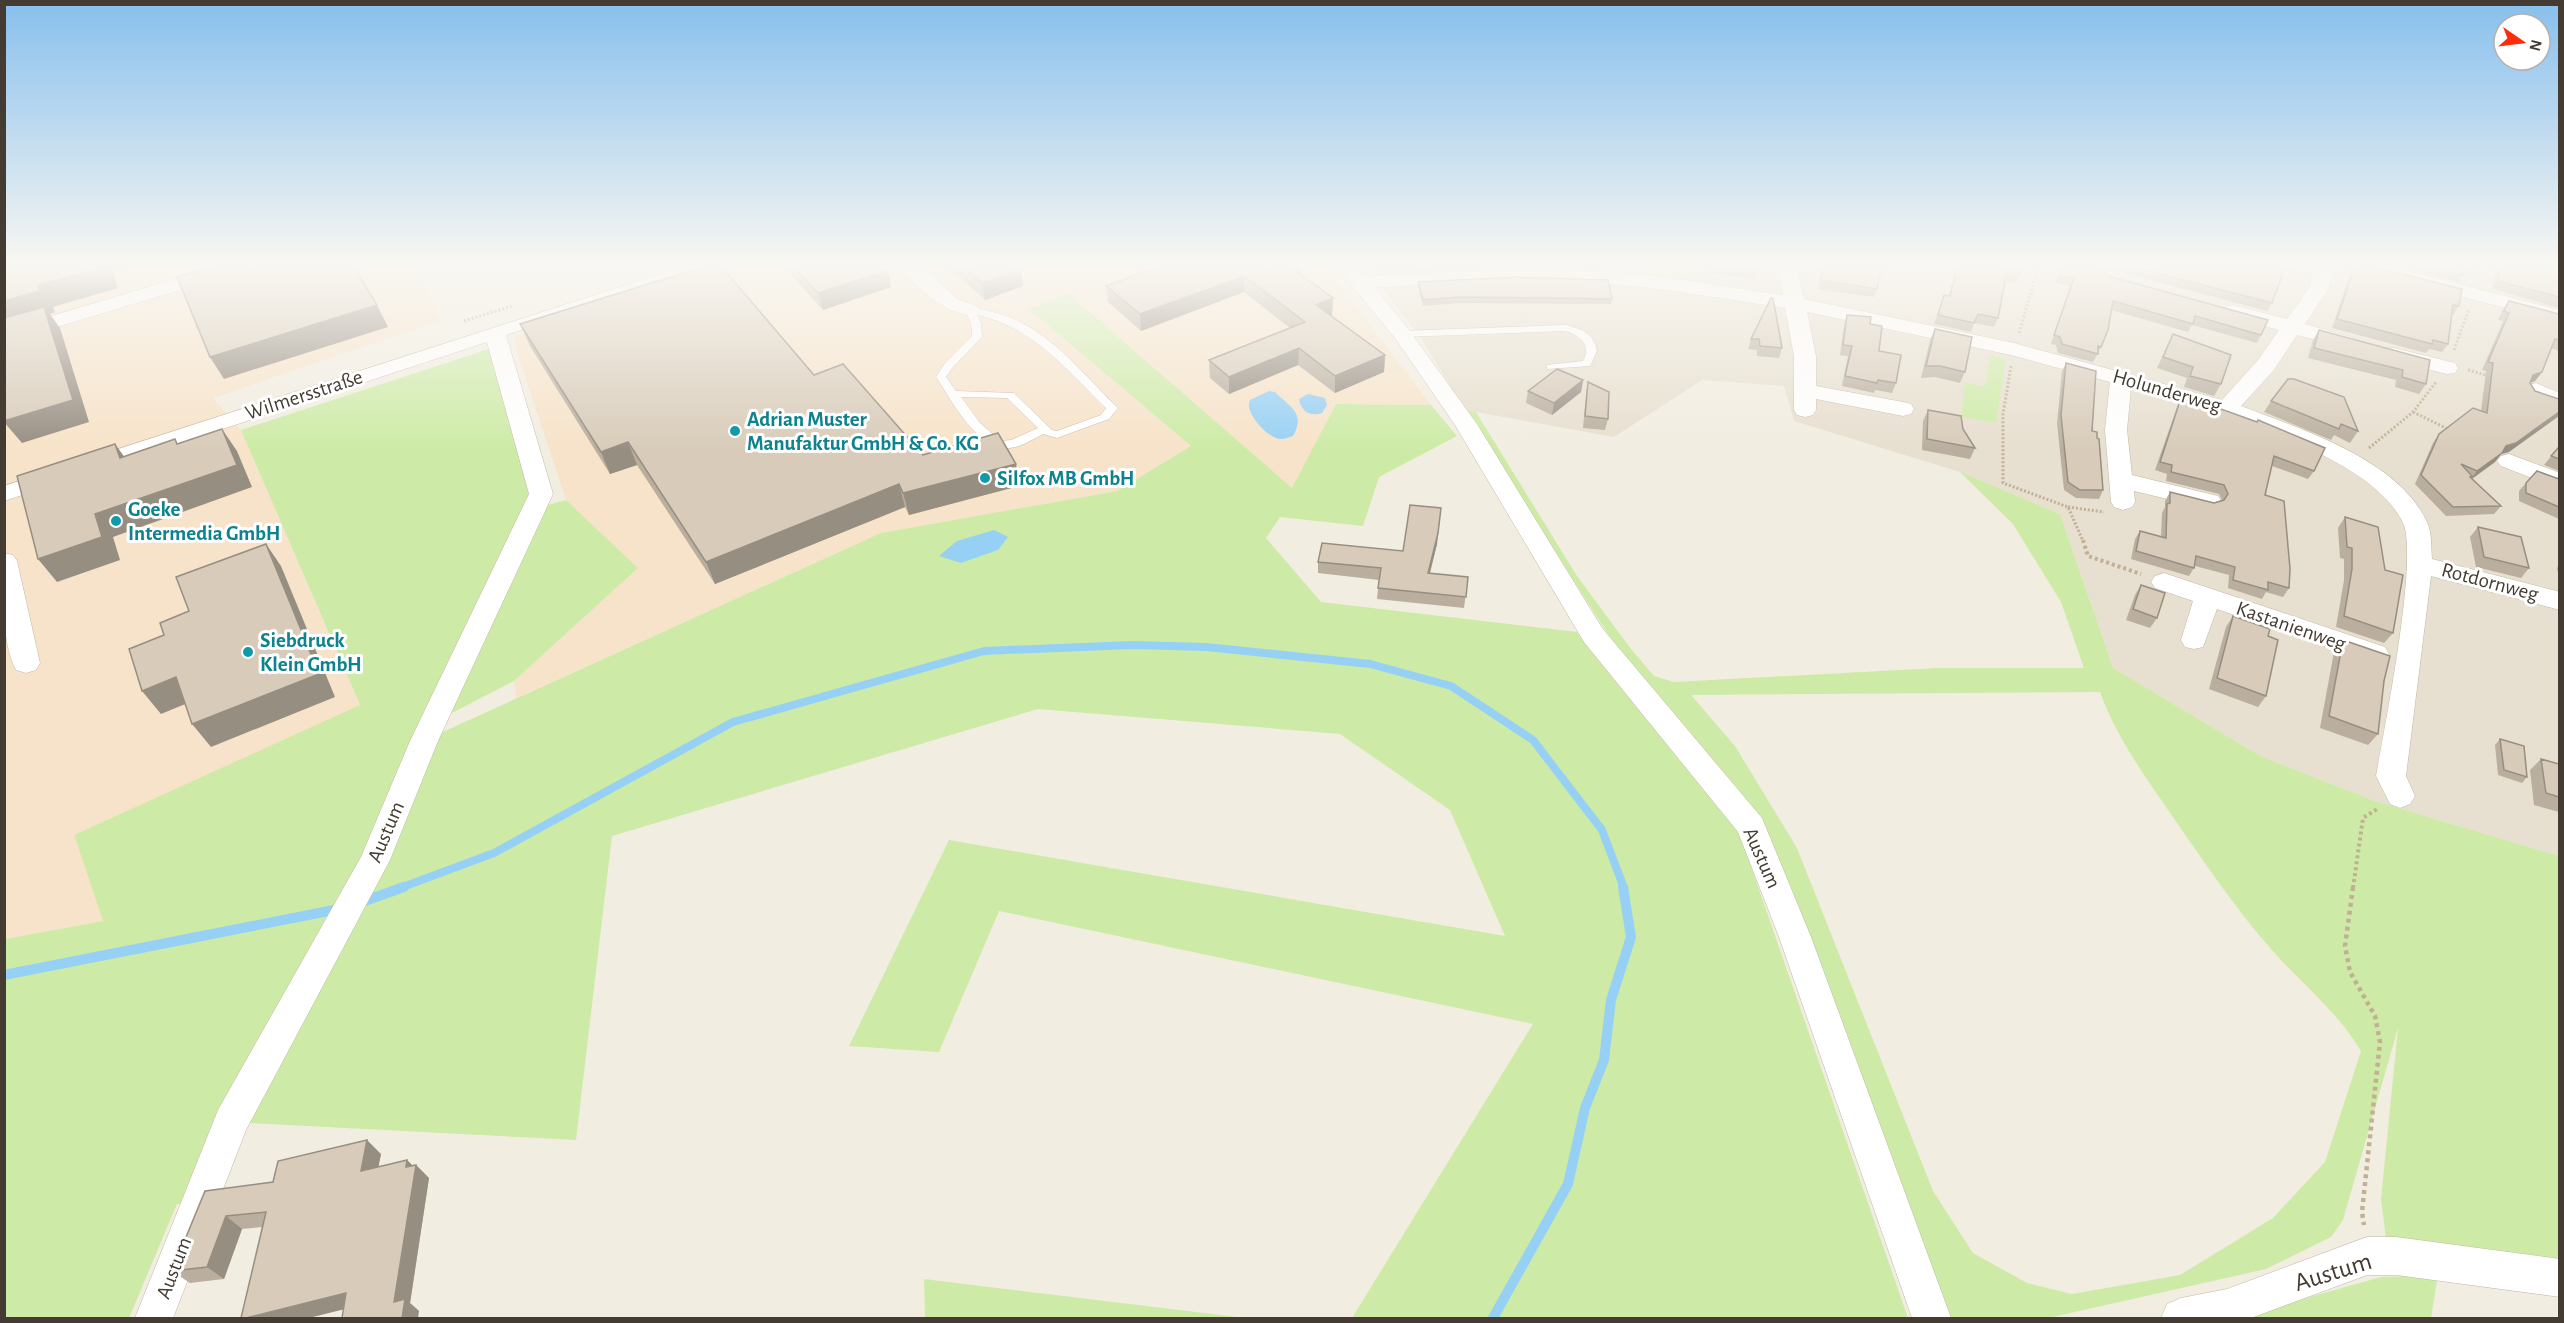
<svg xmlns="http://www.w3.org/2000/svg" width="2564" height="1323" font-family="'Alegreya Sans',sans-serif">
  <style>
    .residential { fill: #e7dfcf }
    .commercial { fill: #f7e3c9 }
    .green { fill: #cdeba6; fill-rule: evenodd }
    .water { fill: #97d0f5 }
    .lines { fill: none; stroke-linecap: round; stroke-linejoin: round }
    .stream-far1 { stroke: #97d0f5; stroke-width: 8 }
    .stream { stroke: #97d0f5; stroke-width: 10 }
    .lane-casing { stroke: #c1b7a6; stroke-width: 1 }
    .street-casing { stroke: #c1b7a6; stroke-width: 1 }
    .path-far2 { stroke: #c1b093; stroke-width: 3; stroke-dasharray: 2 2; stroke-linecap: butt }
    .path-far1 { stroke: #c1b093; stroke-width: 4; stroke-dasharray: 3 3; stroke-linecap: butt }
    .path { stroke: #c1b093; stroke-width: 4.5; stroke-dasharray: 4 4; stroke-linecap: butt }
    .lane { fill: #fff; fill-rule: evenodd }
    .street { fill: #fff; fill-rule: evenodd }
    .wall { fill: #baaf9f }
    .shaded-wall { fill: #978e82 }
    .building { fill: #d8cbb9; stroke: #978e82; stroke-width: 1.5 }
    .culture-dot { fill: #0f9aa8; stroke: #fff; stroke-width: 2 }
    .labels { text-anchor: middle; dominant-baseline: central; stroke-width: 6; stroke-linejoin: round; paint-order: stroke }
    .street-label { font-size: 21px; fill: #443c32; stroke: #fff }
    .culture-label { font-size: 21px; font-weight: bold; fill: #0d838f; stroke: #fff; text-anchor: start }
    .near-street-label { font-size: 26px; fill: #443c32; stroke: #fff }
  </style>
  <rect width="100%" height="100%" fill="#f2ede1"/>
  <path class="residential" d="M 1365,265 L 1642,265 L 1644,273 L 1696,280 L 1697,265 L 2559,265 L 2559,856 L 2375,801 L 2262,757 L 2113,668 L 2060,514 L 1960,472 L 1794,421 L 1784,386 L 1702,380 L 1614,437 L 1465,410 L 1422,340 Z"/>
  <g class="commercial">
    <path d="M 5,265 L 414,265 L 441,320 L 213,398 L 241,430 L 360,706 L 74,835 L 103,921 L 5,939 Z"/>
    <path d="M 735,265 L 1324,265 L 1431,405 L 1336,404 L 1293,489 L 1069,294 L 1030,309 L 1191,446 L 1117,491 L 881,533 L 516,698 L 514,681 L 638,568 L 566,500 L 512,337 Z"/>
  </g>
  <g class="green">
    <path d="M 1642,265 L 1697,265 L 1697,280 L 1644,275 Z"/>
    <path d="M 1069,294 L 1292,488 L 1336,404 L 1431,405 L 1457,436 L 1379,477 L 1363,526 L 1280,517 L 1266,538 L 1321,602 L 1577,632 L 1739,832 L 1908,1318 L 1352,1318 L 1533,1024 L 999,911 L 939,1052 L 849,1046 L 949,840 L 1505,936 L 1450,810 L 1340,734 L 1038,709 L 612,836 L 576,1140 L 231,1122 L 199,1203 L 177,1204 L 129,1318 L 5,1318 L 5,939 L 103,921 L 74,835 L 360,705 L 241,430 L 498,346 L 541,494 L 425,740 L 881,533 L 1117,491 L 1191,446 L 1029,309 Z"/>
    <path d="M 1991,355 L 2006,359 L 1996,423 L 1962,417 L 1964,382 L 1985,387 Z"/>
    <path d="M 1465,410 L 1476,412 L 1577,576 L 1631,649 L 1654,676 L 1674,682 L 1937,668 L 2084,668 L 2061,602 L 2013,524 L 1960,472 L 2060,514 L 2113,668 L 2262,757 L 2375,801 L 2559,856 L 2559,1263 L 2386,1239 L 2381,1199 L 2398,1028 L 2343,1220 L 2331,1237 L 2266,1269 L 2048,1318 L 1946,1318 L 1813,952 L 1764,825 L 1611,639 ZM 2100,692 C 2116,737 2146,778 2173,817 C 2204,862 2235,908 2271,949 C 2301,983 2338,1012 2361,1051 L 2325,1162 L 2273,1218 L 2180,1275 L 2072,1294 L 2027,1283 L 1973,1253 L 1933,1191 L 1797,848 L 1735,746 L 1691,695 Z"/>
    <path d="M 566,500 L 638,568 L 514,681 L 448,715 L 548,505 Z"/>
    <path d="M 2438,1275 L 2431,1318 L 2236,1318 L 2381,1277 Z"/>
    <path d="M 924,1279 L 1245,1318 L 925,1318 Z"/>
  </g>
  <g class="water">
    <path d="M 1269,391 L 1275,392 C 1290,407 1306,413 1293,436 C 1287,438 1280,441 1274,437 C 1263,432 1244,411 1250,400 Z"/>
    <path d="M 1308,394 L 1325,398 L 1327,405 L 1322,413 C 1311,417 1301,412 1299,399 Z"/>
    <path d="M 994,530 L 1008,537 L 998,550 L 961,563 L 939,556 L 957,541 Z"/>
  </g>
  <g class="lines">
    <path class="stream-far1" d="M 400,888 L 494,853 L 733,722 L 984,651 L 1132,645 L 1206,647 L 1370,664 L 1451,686 L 1533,740 L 1602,830 L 1624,888"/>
    <g class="stream">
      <path d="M 362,902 L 404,887"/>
      <path d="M 4,975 L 339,909"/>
      <path d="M 1493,1318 L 1568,1184 L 1585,1108 L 1604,1060 L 1611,1000 L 1631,937 L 1623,887"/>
    </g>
    <g class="lane-casing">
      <g id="lane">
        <path d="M 970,307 C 985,310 1000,313 1014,319 C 1055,337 1085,376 1116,406 L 1118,408 L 1109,419 L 1057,438 L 1043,434 C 1032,440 1018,449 1005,448 C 976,448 950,398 936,377 L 945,363 L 972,336 L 971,323 L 965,310 ZM 977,315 C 1033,327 1067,370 1106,408 L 1101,415 L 1057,431 L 1052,430 L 1014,393 L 956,391 L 946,377 L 953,367 L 982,337 L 981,323 ZM 961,397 L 1007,398 L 1038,428 L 1011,440 L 1001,441 L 980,423 Z"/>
        <path d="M 1565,325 C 1580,328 1595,334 1597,351 L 1590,366 L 1547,369 L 1547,365 L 1583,361 C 1592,345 1580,335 1565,331 L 1402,337 L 1397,334 L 1402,331 Z"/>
      </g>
    </g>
    <g class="street-casing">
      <g id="street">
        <path d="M 688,265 L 717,265 L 714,269 L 506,335 L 553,494 L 438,741 L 390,860 L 246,1130 L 173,1318 L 135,1318 L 218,1110 L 361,857 L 410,741 L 529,494 L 487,342 L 4,501 L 4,486 Z"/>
        <path d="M 899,265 L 920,265 L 957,299 L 977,306 L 980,310 L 977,314 C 952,321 913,285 899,265 Z"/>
        <path d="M 1335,265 L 1355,265 L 1365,277 C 1431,272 1496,268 1561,269 C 1635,270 1710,285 1783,295 L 1777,265 L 1797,265 L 1804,299 L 2014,343 L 2222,400 L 2258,360 L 2279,330 L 2225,315 L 2222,311 L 2225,307 L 2232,305 L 2287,319 L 2309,288 L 2315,265 L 2335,265 L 2329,288 L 2305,324 L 2358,339 L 2362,343 L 2358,347 L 2351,349 L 2297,335 L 2274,370 L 2241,406 C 2301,429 2398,459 2427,522 C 2432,532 2431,548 2432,559 L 2560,592 L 2560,610 L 2431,576 L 2406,776 L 2415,796 L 2410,804 L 2400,808 L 2390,804 L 2376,776 C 2384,731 2419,557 2403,523 C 2370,452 2203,408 2131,388 L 2127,430 L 2132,475 L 2218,496 L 2221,501 L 2218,506 L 2209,509 L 2134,491 L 2135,502 L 2132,507 L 2123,510 L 2114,507 L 2111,502 L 2105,430 L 2110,382 L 2011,355 L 1807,312 L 1816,356 L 1816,386 L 1903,402 L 1911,404 L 1914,409 L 1911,414 L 1903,416 L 1816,399 L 1816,410 L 1813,415 L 1805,417 L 1797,415 L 1794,410 L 1794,356 L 1785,308 C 1712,297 1637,283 1562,281 C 1500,279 1437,283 1375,288 L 1409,330 L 1477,424 L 1602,628 L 1762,818 L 1811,937 L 1951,1318 L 1912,1318 L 1779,937 L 1738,832 L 1584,642 L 1455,425 L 1395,338 Z"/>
        <path d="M 2352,265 L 2384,265 L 2560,310 L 2560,322 L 2355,269 Z"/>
        <path d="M 186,276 L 193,278 L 196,282 L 193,286 L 4,343 L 4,330 Z"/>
        <path d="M 2394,348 L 2455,363 L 2458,368 L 2455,373 L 2447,374 L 2386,359 L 2383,354 L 2386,349 Z"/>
        <path d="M 2536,383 L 2560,393 L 2560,409 L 2528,395 L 2525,390 L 2528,385 Z"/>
        <path d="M 2509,454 L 2560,473 L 2560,489 L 2501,466 L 2497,461 L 2501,456 Z"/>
        <path d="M 4,553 L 13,555 L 17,561 L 40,663 L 36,670 L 26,673 L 16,670 C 0,639 4,588 4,553 Z"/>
        <path d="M 2164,573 L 2385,647 L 2389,654 L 2385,661 L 2376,664 L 2217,609 L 2203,647 L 2194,649 L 2185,647 L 2181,640 L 2193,601 L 2155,588 L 2151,582 L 2155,576 Z"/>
        <path d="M 2367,1237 L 2396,1237 L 2560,1259 L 2560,1297 L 2396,1275 L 2367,1275 L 2251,1318 L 2161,1318 L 2167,1304 L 2181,1298 L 2227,1289 Z"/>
      </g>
    </g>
    <g class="path-far2">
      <path d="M 2476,276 L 2477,265"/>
      <path d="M 464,321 L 512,306"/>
      <path d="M 2019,333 L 2039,265"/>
      <path d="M 2454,350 L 2469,309"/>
      <path d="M 2011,366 L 2003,414 L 2003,483 L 2068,507 L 2083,541"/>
      <path d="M 2468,370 L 2489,376"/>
      <path d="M 2413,412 L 2450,430"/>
      <path d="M 2369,448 L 2413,412 L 2436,382"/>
      <path d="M 2068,507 L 2104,512"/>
    </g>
    <g class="path-far1">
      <path d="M 2083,540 L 2088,556 L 2141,574"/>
      <path d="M 2353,888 L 2363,818 L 2379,808"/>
    </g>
    <path class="path" d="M 2353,887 L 2345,946 L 2350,972 L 2375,1016 L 2380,1042 L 2362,1212 L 2364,1225"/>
    <use href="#lane" class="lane"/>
    <use href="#street" class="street"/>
  </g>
  <g class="wall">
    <path d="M 782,265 L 882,265 L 891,287 L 823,310 Z"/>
    <path d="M 946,265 L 1015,265 L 1021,270 L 1023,286 L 985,300 Z"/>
    <path d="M 1162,265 L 1301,275 L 1333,298 L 1332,315 L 1331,315 L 1385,355 L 1384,372 L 1335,393 L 1298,365 L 1229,394 L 1210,378 L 1209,360 L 1290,328 L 1244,292 L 1141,331 L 1108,302 L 1106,286 Z"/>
    <path d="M 1381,265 L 1603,265 L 1603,269 L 1512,267 L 1414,271 L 1413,267 L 1383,270 Z"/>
    <path d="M 1712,265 L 1758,265 L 1755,279 L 1710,273 Z"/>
    <path d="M 1824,265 L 1877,289 L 1874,297 L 1817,289 Z"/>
    <path d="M 1945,265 L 2021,265 L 2020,274 L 2016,283 L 2005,281 L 1998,318 L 1994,327 L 1974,323 L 1971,332 L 1934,324 L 1944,295 L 1949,296 L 1956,267 Z"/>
    <path d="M 2061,265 L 2297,265 L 2293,273 L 2284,270 L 2272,303 L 2267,311 L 2113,270 L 2106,272 L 2108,276 L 2261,335 L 2257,343 L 2192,325 L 2188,332 L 2111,310 L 2101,347 L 2093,362 L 2058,353 L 2056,345 L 2051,344 L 2070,286 L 2055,283 Z"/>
    <path d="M 2354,265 L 2368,265 L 2459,306 L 2453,315 L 2452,314 L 2448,344 L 2442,352 L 2429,349 L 2426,353 L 2332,328 L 2351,270 Z"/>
    <path d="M 2392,265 L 2466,265 L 2464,275 L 2459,282 Z"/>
    <path d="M 2495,265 L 2559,265 L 2559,308 L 2493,289 Z"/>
    <path d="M 1418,282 L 1612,299 L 1611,304 L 1459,303 L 1423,306 L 1418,287 Z"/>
    <path d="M 1771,298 L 1782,348 L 1779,358 L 1757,356 L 1757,350 L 1748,349 L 1751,339 Z"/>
    <path d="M 2509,301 L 2559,314 L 2559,351 L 2551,348 L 2542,372 L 2535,381 L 2530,383 L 2509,452 L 2501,454 L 2495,462 L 2472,479 L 2501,506 L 2494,514 L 2446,516 L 2415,484 L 2433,443 L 2439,434 L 2481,411 L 2486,371 L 2482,370 L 2503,321 L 2498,320 L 2503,309 Z"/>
    <path d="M 1847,315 L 1879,351 L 1896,383 L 1892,393 L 1875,390 L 1874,393 L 1842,386 L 1848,356 L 1840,355 L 1844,325 Z"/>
    <path d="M 520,324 L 814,375 L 923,455 L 1016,464 L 1019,486 L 909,515 L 905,507 L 715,584 L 637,465 L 610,474 L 530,346 Z"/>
    <path d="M 1935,329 L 1965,372 L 1960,383 L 1935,377 L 1921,378 L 1930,340 Z"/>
    <path d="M 2319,330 L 2430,360 L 2426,384 L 2419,394 L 2395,387 L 2396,380 L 2308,358 L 2313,340 Z"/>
    <path d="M 2173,334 L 2221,384 L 2214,396 L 2184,387 L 2187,378 L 2157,368 Z"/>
    <path d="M 2066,363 L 2092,431 L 2097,438 L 2103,490 L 2099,499 L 2076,498 L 2064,490 L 2057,423 L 2062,371 Z"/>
    <path d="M 2288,379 L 2358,431 L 2350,443 L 2334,435 L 2331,440 L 2264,412 L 2271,401 Z"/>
    <path d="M 1583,380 L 1581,392 L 1552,415 L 1526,403 L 1528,391 Z"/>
    <path d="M 1588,382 L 1608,419 L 1605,430 L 1583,428 L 1586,394 Z"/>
    <path d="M 2182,395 L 2314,471 L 2308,479 L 2272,466 L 2265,495 L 2289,588 L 2283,597 L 2266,592 L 2262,599 L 2228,588 L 2229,575 L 2195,566 L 2189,576 L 2131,559 L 2135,539 L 2140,531 L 2161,537 L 2162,513 L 2165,507 L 2165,501 L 2170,492 L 2214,503 L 2222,500 L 2219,494 L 2166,481 L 2167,474 L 2155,470 L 2178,404 Z"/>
    <path d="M 1928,410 L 1963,429 L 1975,448 L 1970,459 L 1922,450 L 1923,421 Z"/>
    <path d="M 2559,447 L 2559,471 L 2544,465 Z"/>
    <path d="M 2559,479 L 2559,519 L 2519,501 L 2519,491 L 2526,483 Z"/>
    <path d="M 2345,517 L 2393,633 L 2384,643 L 2336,627 L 2344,580 L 2344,559 L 2340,558 L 2338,528 Z"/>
    <path d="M 2478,527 L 2529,568 L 2521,578 L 2476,567 L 2470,537 Z"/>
    <path d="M 1437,544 L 1430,573 L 1468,577 L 1464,608 L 1377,599 L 1379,580 L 1318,573 L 1318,562 L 1403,551 Z"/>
    <path d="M 2559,565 L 2559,578 L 2557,568 Z"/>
    <path d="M 2141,585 L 2157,618 L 2150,628 L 2126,620 L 2135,595 Z"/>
    <path d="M 2233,616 L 2268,636 L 2266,696 L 2258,707 L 2209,689 L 2226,627 Z"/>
    <path d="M 2343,640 L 2384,681 L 2378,734 L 2368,745 L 2320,728 L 2334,652 Z"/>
    <path d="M 2500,739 L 2527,777 L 2522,783 L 2498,775 L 2495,745 Z"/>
    <path d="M 2541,759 L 2559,764 L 2559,812 L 2534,805 L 2530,770 Z"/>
    <path d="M 381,1154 L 378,1167 L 407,1160 L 412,1165 L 416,1165 L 429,1178 L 410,1303 L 419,1311 L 344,1310 L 263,1227 L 242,1229 L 224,1279 L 190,1283 L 172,1271 L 205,1191 L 273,1182 Z"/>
  </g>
  <g class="shaded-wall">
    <path d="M 103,265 L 127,265 L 128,266 L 112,271 L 118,288 L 53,307 L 55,312 L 50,314 L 60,328 L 89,422 L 22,443 L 4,422 L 11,326 L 4,318 L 4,301 L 38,285 Z"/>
    <path d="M 1286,265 L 1301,265 L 1301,275 Z"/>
    <path d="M 2107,265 L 2115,265 L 2113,270 L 2104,272 L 2104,269 Z"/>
    <path d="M 888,270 L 891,287 L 823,310 L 818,293 Z"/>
    <path d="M 1021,270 L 1023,286 L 985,300 L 982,283 Z"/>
    <path d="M 1244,276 L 1244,292 L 1141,331 L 1140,314 Z"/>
    <path d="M 1333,298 L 1332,315 L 1316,321 L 1316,305 Z"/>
    <path d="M 377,305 L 388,327 L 224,379 L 210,357 Z"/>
    <path d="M 1299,348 L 1298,365 L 1229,394 L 1229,377 Z"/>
    <path d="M 1385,355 L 1384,372 L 1335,393 L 1335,376 Z"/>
    <path d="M 2542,372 L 2535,381 L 2526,384 L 2533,375 Z"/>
    <path d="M 1583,380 L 1581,392 L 1552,415 L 1554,403 Z"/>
    <path d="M 2559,412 L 2559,416 L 2509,452 L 2501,454 L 2495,462 L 2470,480 L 2477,471 L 2506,446 Z"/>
    <path d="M 222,429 L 237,451 L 252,487 L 113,537 L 120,560 L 57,582 L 38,559 L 95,514 Z"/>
    <path d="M 628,442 L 637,465 L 610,474 L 601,452 Z"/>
    <path d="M 115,444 L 131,466 L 120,458 Z"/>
    <path d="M 1016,464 L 1019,486 L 909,515 L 903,493 Z"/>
    <path d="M 899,484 L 905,507 L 715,584 L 706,562 Z"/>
    <path d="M 1441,508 L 1437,544 L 1427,584 L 1428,573 Z"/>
    <path d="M 266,544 L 281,566 L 335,697 L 211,747 L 192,724 Z"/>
    <path d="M 176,677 L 195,700 L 161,714 L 142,691 Z"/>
    <path d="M 367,1140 L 381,1154 L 375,1184 L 361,1171 Z"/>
    <path d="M 407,1160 L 415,1168 L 416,1165 L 429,1178 L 410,1303 L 419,1311 L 418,1318 L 402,1318 L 394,1302 Z"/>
    <path d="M 226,1216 L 242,1229 L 224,1279 L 207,1267 Z"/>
    <path d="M 346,1293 L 361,1305 L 309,1318 L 246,1318 Z"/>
  </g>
  <g class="building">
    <path d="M 4,265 L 103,265 L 104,267 L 38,285 L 40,291 L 4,301 Z"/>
    <path d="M 222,265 L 353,265 L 377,305 L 210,357 L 177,277 Z"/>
    <path d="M 709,265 L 720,265 L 814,375 L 843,364 L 923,455 L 998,433 L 1016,464 L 903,493 L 899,484 L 706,562 L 628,442 L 601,452 L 520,324 Z"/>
    <path d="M 792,265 L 882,265 L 888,270 L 818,293 Z"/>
    <path d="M 961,265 L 1015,265 L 1021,270 L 982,283 Z"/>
    <path d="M 1162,265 L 1287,265 L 1333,298 L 1316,305 L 1385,355 L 1335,376 L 1299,348 L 1229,377 L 1209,360 L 1305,322 L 1244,276 L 1140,314 L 1106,286 Z"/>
    <path d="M 1720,265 L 1758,265 L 1757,270 Z"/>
    <path d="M 1824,265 L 1882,265 L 1877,289 L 1820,280 Z"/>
    <path d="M 1958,265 L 2021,265 L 2020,274 L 2007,271 L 1998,318 L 1978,314 L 1974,323 L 1938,315 L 1944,295 L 1950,296 Z"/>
    <path d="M 2062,265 L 2107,265 L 2104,269 L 2108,276 L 2268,320 L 2261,335 L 2195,316 L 2193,324 L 2113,301 L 2108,330 L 2101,347 L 2098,346 L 2098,354 L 2062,344 L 2060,337 L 2054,335 L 2074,278 L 2059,275 Z"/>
    <path d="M 2127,265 L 2286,265 L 2272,303 Z"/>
    <path d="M 2355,265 L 2368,265 L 2462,289 L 2459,306 L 2453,305 L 2448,344 L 2433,340 L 2432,344 L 2337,319 Z"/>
    <path d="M 2424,265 L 2466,265 L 2464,275 Z"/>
    <path d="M 2500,265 L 2559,265 L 2559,297 L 2498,281 Z"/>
    <path d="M 1516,277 L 1608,280 L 1612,299 L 1460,297 L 1423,300 L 1418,282 Z"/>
    <path d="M 1771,298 L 1773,298 L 1782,348 L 1760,346 L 1759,339 L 1751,339 Z"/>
    <path d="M 2509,301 L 2559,314 L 2559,340 L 2555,339 L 2542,372 L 2533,375 L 2530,383 L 2535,391 L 2559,399 L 2559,412 L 2516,443 L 2506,446 L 2502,453 L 2477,471 L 2461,464 L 2472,476 L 2470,477 L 2501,506 L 2453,507 L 2421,475 L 2439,434 L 2473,408 L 2487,413 L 2493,363 L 2488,362 L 2509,313 L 2504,311 Z"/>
    <path d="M 44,307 L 73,400 L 4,421 L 4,318 Z"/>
    <path d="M 1847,315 L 1871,317 L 1870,324 L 1882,326 L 1879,351 L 1901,355 L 1896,383 L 1878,380 L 1877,383 L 1845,376 L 1852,346 L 1843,345 Z"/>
    <path d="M 1935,329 L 1972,337 L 1965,372 L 1940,366 L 1926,366 Z"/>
    <path d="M 2319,330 L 2430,360 L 2426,384 L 2402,377 L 2403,370 L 2314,348 Z"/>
    <path d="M 2173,334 L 2231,355 L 2221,384 L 2190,376 L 2193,367 L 2163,357 Z"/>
    <path d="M 2066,363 L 2096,371 L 2092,431 L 2097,432 L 2097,438 L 2099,439 L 2103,490 L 2080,490 L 2068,482 L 2061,415 Z"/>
    <path d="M 1557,369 L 1583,380 L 1554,403 L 1528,391 Z"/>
    <path d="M 2288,379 L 2294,379 L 2344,397 L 2358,431 L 2341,424 L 2339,429 L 2271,401 Z"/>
    <path d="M 1588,382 L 1609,392 L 1608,419 L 1585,416 Z"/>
    <path d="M 2182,395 L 2257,422 L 2258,420 L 2325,448 L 2314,471 L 2274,456 L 2265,495 L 2284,501 L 2290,569 L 2289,588 L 2268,582 L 2268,590 L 2233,580 L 2235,567 L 2196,556 L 2194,568 L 2136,551 L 2140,531 L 2166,538 L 2167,504 L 2170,503 L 2170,492 L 2214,503 L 2224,500 L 2228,494 L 2224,485 L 2171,472 L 2172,465 L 2160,462 Z"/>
    <path d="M 1928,410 L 1961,416 L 1963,429 L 1975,448 L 1927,439 Z"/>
    <path d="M 222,429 L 237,465 L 95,514 L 102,537 L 38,559 L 17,476 L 115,444 L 120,458 L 175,439 L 177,444 Z"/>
    <path d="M 2559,447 L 2559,459 L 2551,456 Z"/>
    <path d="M 2537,471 L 2559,479 L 2559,507 L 2526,493 L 2526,483 Z"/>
    <path d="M 1410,505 L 1441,508 L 1438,533 L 1428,573 L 1468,577 L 1466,597 L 1378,588 L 1381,568 L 1318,562 L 1322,543 L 1403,551 Z"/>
    <path d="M 2345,517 L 2378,527 L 2385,570 L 2403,575 L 2393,633 L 2344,616 L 2352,569 L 2352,548 L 2347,547 Z"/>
    <path d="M 2478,527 L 2521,537 L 2529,568 L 2484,557 Z"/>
    <path d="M 266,544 L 319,674 L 192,724 L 176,677 L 142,691 L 129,649 L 164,635 L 160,623 L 189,611 L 176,577 Z"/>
    <path d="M 2141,585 L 2165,593 L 2157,618 L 2133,609 Z"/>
    <path d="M 2233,616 L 2270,629 L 2268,636 L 2278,640 L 2266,696 L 2217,678 Z"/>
    <path d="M 2343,640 L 2390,656 L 2384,681 L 2378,734 L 2329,716 Z"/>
    <path d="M 2500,739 L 2524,746 L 2527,777 L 2504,770 Z"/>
    <path d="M 2541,759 L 2559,764 L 2559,797 L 2546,793 Z"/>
    <path d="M 367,1140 L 361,1171 L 407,1160 L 406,1167 L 416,1165 L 394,1302 L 405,1299 L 402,1318 L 342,1318 L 346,1293 L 246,1318 L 241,1318 L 266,1212 L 226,1216 L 207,1267 L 172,1271 L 205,1191 L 273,1182 L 278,1161 Z"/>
  </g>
  <linearGradient id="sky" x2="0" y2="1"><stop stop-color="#87bfed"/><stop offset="0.59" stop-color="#f9f7f2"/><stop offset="1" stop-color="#f9f7f2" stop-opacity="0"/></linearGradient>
  <rect width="2564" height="450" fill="url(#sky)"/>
  <g class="culture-dot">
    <circle cx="735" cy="431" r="6"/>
    <circle cx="985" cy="478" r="6"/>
    <circle cx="116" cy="521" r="6"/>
    <circle cx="248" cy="652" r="6"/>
  </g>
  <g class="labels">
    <g class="street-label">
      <text transform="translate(2167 391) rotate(16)">Holunderweg</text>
      <text transform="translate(304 395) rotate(-18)">Wilmersstraße</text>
      <text transform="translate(2490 582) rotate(15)">Rotdornweg</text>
      <text transform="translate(2291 626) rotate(19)">Kastanienweg</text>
      <text transform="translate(386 832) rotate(-67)">Austum</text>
      <text transform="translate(1762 858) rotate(66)">Austum</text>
      <text transform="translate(174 1268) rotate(-69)">Austum</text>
    </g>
    <g class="culture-label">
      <text x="747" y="419">Adrian Muster<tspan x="747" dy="24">Manufaktur GmbH &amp; Co. KG</tspan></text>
      <text x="997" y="478">Silfox MB GmbH</text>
      <text x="128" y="509">Goeke<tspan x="128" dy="24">Intermedia GmbH</tspan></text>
      <text x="260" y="640">Siebdruck<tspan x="260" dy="24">Klein GmbH</tspan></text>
    </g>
    <g class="near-street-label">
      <text transform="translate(2333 1272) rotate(-17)">Austum</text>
    </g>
  </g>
  <rect width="2564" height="1323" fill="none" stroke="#443c32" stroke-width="12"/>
  <g transform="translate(2522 42) rotate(104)"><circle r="28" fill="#ffffff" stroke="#b4b1ad" stroke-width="1.5"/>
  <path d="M0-4.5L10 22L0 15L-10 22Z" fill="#ff2c0b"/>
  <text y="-9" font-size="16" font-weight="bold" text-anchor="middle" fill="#443c32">N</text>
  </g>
</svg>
